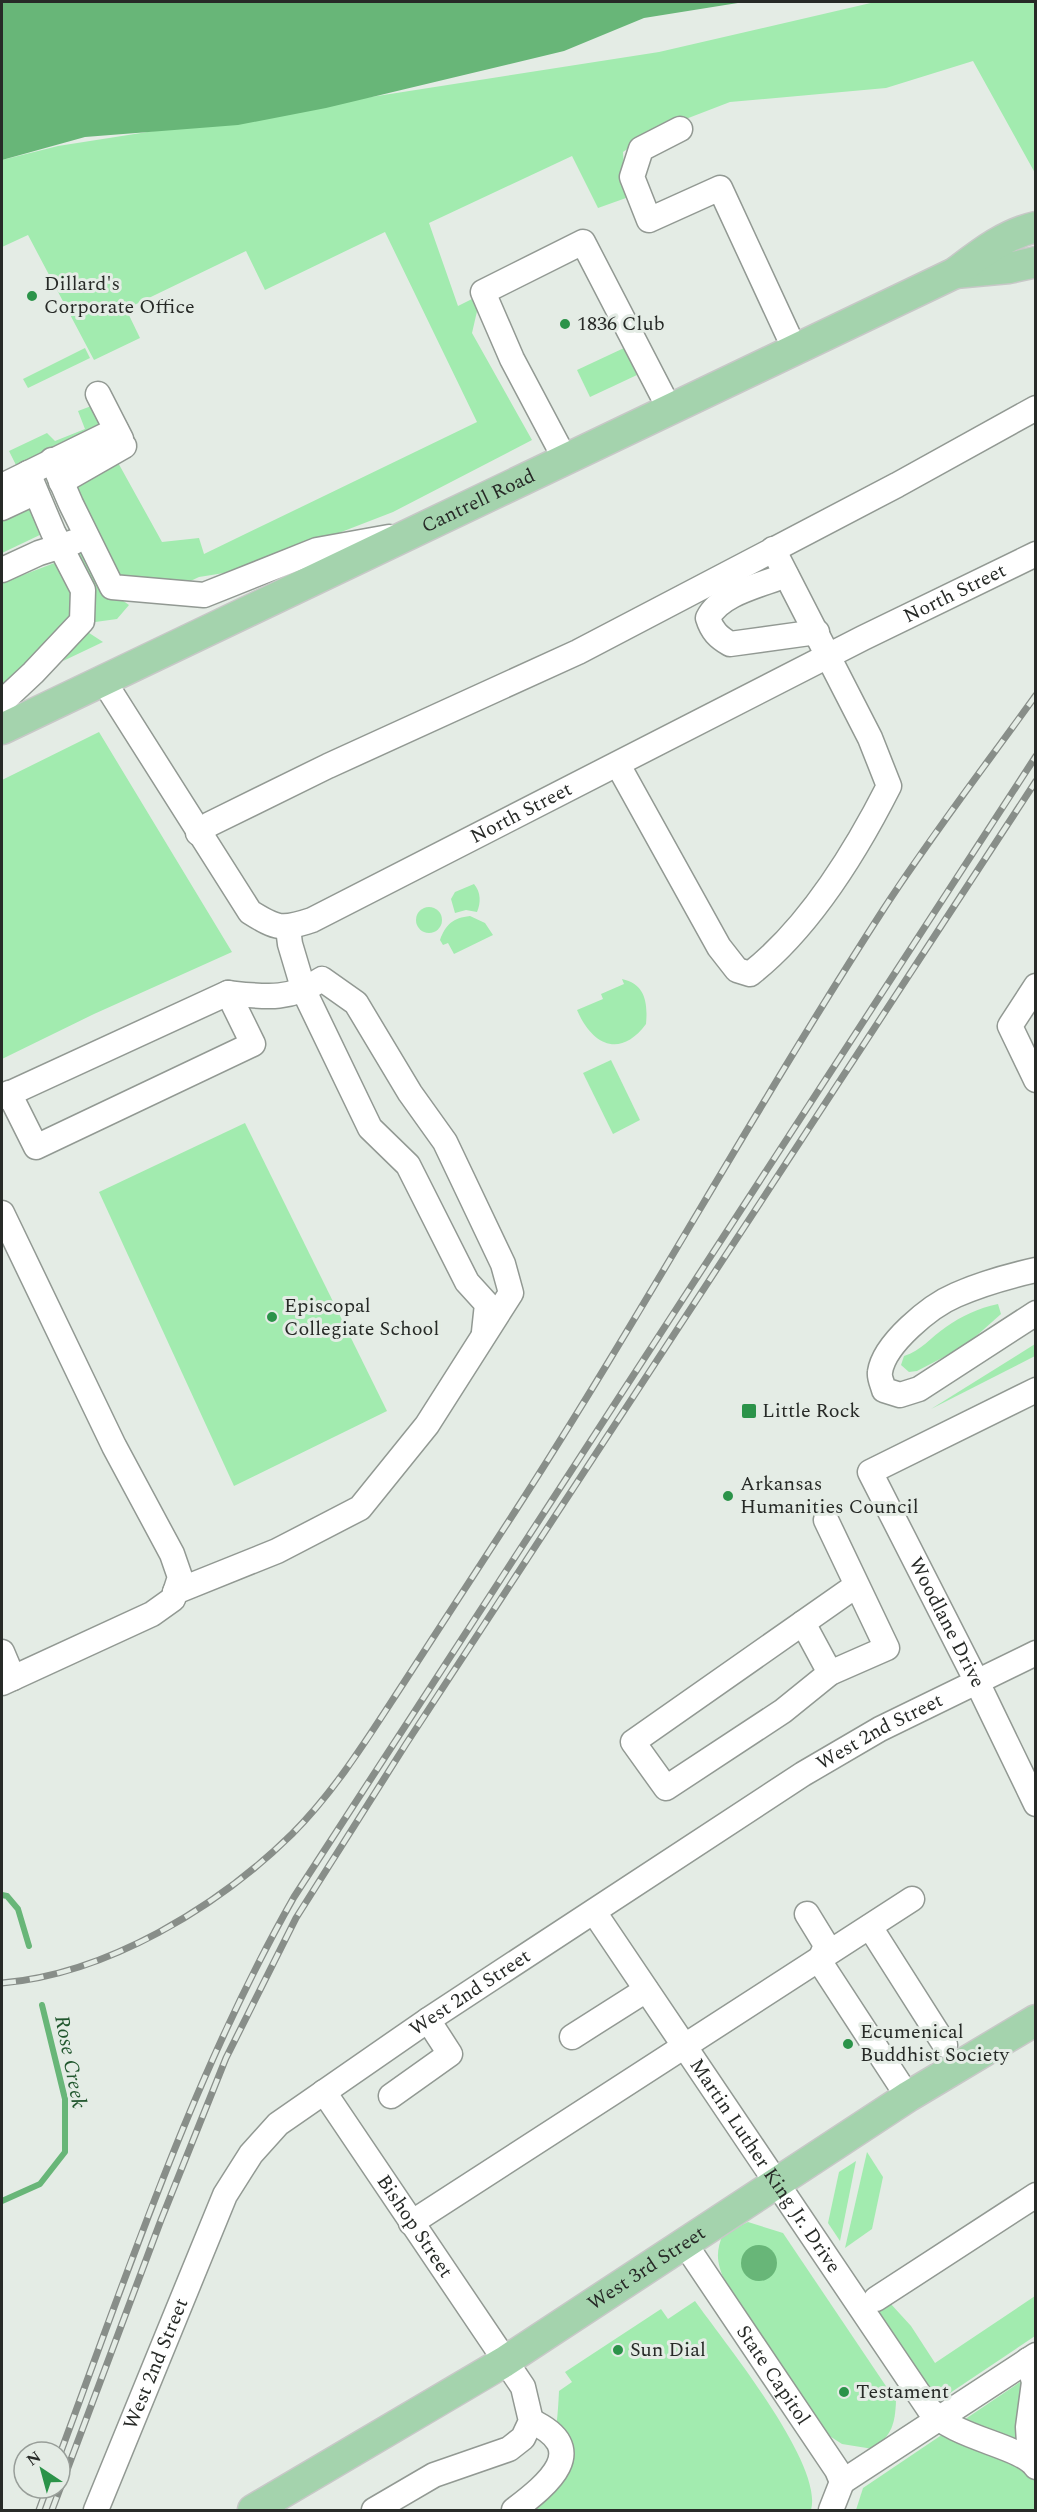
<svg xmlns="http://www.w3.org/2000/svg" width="1037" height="2512" font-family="Spectral,serif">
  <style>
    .green { fill: #a2ebaf }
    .water { fill: #68b678 }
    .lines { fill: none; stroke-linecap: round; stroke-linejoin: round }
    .stream { stroke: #68b678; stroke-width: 6 }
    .minor-casing { stroke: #929993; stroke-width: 27 }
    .major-casing { stroke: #c7c8c7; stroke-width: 33 }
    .minor { stroke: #fff; stroke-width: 24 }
    .major { stroke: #a4d3ad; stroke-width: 30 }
    .rail-casing { stroke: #888e89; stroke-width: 7 }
    .rail { stroke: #e4ece5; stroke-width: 4.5; stroke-dasharray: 14; stroke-linecap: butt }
    .poi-dot { fill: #2b9349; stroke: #e4ece5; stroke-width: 2 }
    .labels { text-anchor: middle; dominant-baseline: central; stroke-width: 6; stroke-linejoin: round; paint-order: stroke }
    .poi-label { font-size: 20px; fill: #272a27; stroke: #e4ece5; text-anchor: start }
    .street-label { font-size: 20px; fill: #272a27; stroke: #e4ece5 }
    .water-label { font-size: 21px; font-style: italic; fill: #20562d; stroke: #e4ece5 }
  </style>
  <rect width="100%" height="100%" fill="#e4ece5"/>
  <g class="green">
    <path d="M 875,2 L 1035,2 L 1035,173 L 973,61 L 886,88 L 730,102 L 652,132 L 623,152 L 626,198 L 598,208 L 572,156 L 429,223 L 458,306 L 474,298 L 478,307 L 472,333 L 532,440 L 393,512 L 243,570 L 199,577 L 182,585 L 112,587 L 75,484 L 116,459 L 162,542 L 199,538 L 204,554 L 477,422 L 385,232 L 265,290 L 246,251 L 126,309 L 140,338 L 94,360 L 28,235 L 2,247 L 2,160 L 58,146 L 659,52 Z"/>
    <path d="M 85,348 L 90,358 L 28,388 L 23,379 Z"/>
    <path d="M 624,348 L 637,375 L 590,397 L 577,370 Z"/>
    <path d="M 94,405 L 101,422 L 93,431 L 2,476 L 2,473 L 16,465 L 9,451 L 47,433 L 55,441 L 85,429 L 78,411 Z"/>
    <path d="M 28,502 L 44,533 L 2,553 L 2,515 Z"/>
    <path d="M 80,551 L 98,583 L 129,605 L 117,619 L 88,623 L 77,553 Z"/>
    <path d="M 57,562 L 72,584 L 75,618 L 2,687 L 2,583 Z"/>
    <path d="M 83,629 L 103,642 L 63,661 L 78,643 Z"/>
    <path d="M 99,732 L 232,952 L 94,1014 L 2,1059 L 2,780 Z"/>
    <path d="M 474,884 C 481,892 481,903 477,912 L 466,910 L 455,913 L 451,899 L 455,892 Z"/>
    <circle cx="429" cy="920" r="13"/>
    <path d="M 470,916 L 485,923 L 493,935 L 454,954 L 448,943 L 443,945 L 440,940 C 446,924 453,918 470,916 Z"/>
    <path d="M 622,979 C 645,984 648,1002 646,1024 C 620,1059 592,1045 577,1010 L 603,999 L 601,994 L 624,984 Z"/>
    <path d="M 611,1060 L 640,1120 L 613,1134 L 583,1073 Z"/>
    <path d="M 245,1123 L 387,1411 L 234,1486 L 99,1192 Z"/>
    <path d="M 998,1304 L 1001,1314 L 965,1346 L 917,1371 L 909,1372 L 901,1365 L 904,1356 C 921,1351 931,1337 946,1327 C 962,1316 978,1308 998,1304 Z"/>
    <path d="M 1035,1344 L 1035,1356 L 931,1409 Z"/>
    <path d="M 867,2152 L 883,2177 L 872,2229 L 845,2248 Z"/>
    <path d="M 856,2161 L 840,2241 L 828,2223 L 839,2172 Z"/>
    <path d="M 748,2222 L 783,2233 L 896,2401 C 895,2424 892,2435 873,2449 L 842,2444 L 828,2435 L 725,2282 C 717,2263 715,2253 723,2234 Z"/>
    <path d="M 1035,2296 L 1035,2336 L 947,2395 L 933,2395 L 878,2314 L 880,2305 L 890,2303 L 911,2326 L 935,2363 Z"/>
    <path d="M 695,2301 C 724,2342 824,2464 811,2510 L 522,2510 C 552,2475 557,2436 559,2391 L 572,2382 L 565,2372 L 661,2309 L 668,2319 Z"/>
    <path d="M 1035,2372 L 1035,2510 L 856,2510 L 863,2488 Z"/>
  </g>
  <g class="water">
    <path d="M 2,2 L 744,2 L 644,18 L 564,51 L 326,108 L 238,125 L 85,137 L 2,160 Z"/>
    <circle cx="759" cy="2263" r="18"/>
  </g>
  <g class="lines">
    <g class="stream">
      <path d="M 2,1895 L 7,1896 L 18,1909 L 29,1946"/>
      <path d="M 2,2201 L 40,2184 L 65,2152 L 65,2099 L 42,2005"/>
    </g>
    <g class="minor-casing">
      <g id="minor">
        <path d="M 680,129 L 641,149 L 632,177 L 649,220 L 720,188 L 795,350"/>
        <path d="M 98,394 L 121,439"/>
        <path d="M 565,459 L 512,359 L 483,292 L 583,242 L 670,410"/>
        <path d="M 52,460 L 71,504 L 112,587 L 204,595 L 317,550 L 389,537"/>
        <path d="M 61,482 L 124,446"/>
        <path d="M 2,486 L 116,430"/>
        <path d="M 2,508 L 34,493"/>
        <path d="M 2,570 L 39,553 L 74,542"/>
        <path d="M 786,575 C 762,585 720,593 708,618 C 712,631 718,637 730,644 L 817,632"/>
        <path id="s1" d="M 103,680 L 250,912 C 277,929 282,930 312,920 L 863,638 L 1036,554"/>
        <path d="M 2,702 L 33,673 L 82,621 L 83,590 L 53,532 L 28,473"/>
        <path d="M 618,765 L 719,947 L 737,970 L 750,974 C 809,928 855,853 889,786 L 870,738 L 773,549"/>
        <path d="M 198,833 L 210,824 L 328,766 L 578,652 L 897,485 L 1036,408"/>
        <path d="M 288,928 L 290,944 L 304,991 L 370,1128 L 408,1165 L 467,1282 L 487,1304 L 484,1332"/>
        <path d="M 1036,986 L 1010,1026 L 1036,1080"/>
        <path d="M 9,1093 L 36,1147 L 253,1044 L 228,993"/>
        <path d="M 2,1097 L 228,993 C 265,997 290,1001 322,979 L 356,1003 L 410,1093 L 445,1142 L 503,1264 L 511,1293 L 427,1425 L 360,1508 L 277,1551 L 175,1592"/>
        <path d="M 2,1213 L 114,1446 L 172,1554 L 180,1577 L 173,1599 L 152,1614 L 2,1683"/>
        <path d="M 1036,1270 C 1009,1276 981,1284 956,1295 C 930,1306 884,1344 880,1372 C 879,1378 883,1385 884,1390 L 900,1395 L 919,1389 L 1036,1313"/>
        <path id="s2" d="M 1036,1390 L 870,1472 L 977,1682 L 1036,1804"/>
        <path d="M 826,1520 L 887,1648 L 830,1673 L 783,1711 L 666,1788 L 633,1742 L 857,1585"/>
        <path d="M 803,1623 L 830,1673"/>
        <path d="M 2,1652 L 13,1678"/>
        <path id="s3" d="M 594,1912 L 929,2409 C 954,2439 1021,2445 1036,2467"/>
        <path d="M 807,1914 L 826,1945 L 820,1960 L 822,1965 L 908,2097"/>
        <path d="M 870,1927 L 945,2045"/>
        <path d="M 572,2037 L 646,1990"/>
        <path id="s4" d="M 324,2092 L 523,2387 L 531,2421 L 523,2438 L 509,2449 L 434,2475 L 374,2510"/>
        <path d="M 391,2096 L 450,2054 L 428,2020"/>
        <path d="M 411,2223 L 912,1899"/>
        <path id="s5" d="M 685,2244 L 837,2470 L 842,2482 L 831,2510"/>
        <path d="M 876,2299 L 1036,2195"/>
        <path d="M 1028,2360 L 1034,2382 L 1028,2427 L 1030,2459"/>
        <path d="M 842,2482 L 1036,2355"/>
        <path id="s6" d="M 96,2510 L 225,2195 L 251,2154 L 278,2124 L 428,2020 L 803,1774 L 880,1729 L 1036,1653"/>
        <path d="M 514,2510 C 548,2484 592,2449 531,2421"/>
      </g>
    </g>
    <g class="major-casing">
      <g id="major">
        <path d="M 955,273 L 1009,268 L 1036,262"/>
        <path id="s7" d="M 2,729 L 955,273 C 980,254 1005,234 1036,227"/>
        <path id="s8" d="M 253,2510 L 504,2362 L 909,2096 L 1036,2020"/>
      </g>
    </g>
    <use href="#minor" class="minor"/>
    <use href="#major" class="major"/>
    <g class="rail-casing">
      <g id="rail">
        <path d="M 2,1983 C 107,1974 218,1907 292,1834 C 336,1790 369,1736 403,1684 C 440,1627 477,1570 514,1513 C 642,1315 755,1108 883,910 C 931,836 985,766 1036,695"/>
        <path d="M 60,2454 C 130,2266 195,2071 294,1897 L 1036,756"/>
        <path d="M 39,2510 L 47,2488"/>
        <path d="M 52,2510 L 161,2220 L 226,2058 L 296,1918 L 406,1744 L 1036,781"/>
      </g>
    </g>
    <use href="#rail" class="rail"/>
  </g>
  <g class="poi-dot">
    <circle cx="32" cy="296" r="6"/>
    <circle cx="565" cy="324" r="6"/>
    <circle cx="272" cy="1317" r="6"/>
    <rect x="741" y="1403" width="16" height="16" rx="3"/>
    <circle cx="728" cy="1496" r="6"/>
    <circle cx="848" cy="2044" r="6"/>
    <circle cx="618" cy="2350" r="6"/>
    <circle cx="844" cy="2392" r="6"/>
  </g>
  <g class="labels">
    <g class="poi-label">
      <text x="44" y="284">Dillard's<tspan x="44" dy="23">Corporate Office</tspan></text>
      <text x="577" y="324">1836 Club</text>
      <text x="284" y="1306">Episcopal<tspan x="284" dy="23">Collegiate School</tspan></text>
      <text x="762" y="1411">Little Rock</text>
      <text x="740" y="1484">Arkansas<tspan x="740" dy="23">Humanities Council</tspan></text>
      <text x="860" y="2032">Ecumenical<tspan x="860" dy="23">Buddhist Society</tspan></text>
      <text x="630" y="2350">Sun Dial</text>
      <text x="856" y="2392">Testament</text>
    </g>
    <g class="street-label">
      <text stroke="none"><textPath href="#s7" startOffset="528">Cantrell Road</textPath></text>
      <text stroke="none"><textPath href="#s1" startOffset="1062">North Street</textPath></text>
      <text stroke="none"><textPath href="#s1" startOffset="576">North Street</textPath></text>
      <text stroke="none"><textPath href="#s2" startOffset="354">Woodlane Drive</textPath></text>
      <text stroke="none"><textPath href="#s6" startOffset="1148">West 2nd Street</textPath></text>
      <text stroke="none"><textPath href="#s6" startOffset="662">West 2nd Street</textPath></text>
      <text stroke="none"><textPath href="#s3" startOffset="306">Martin Luther King Jr. Drive</textPath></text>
      <text stroke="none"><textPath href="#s4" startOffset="162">Bishop Street</textPath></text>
      <text stroke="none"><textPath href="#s8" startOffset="462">West 3rd Street</textPath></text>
      <text stroke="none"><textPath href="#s6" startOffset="158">West 2nd Street</textPath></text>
      <text stroke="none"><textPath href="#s5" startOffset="158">State Capitol</textPath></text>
    </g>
    <g class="water-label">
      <text transform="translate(70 2062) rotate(79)">Rose Creek</text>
    </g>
  </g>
  <rect width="1037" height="2512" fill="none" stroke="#272a27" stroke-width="6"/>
  <g transform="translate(42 2470) rotate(324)"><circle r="28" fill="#e4ece5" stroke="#989e99" stroke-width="1.5"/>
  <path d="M0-4.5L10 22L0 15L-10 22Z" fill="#2b9349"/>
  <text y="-9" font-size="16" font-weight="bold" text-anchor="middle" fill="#272a27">N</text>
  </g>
</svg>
